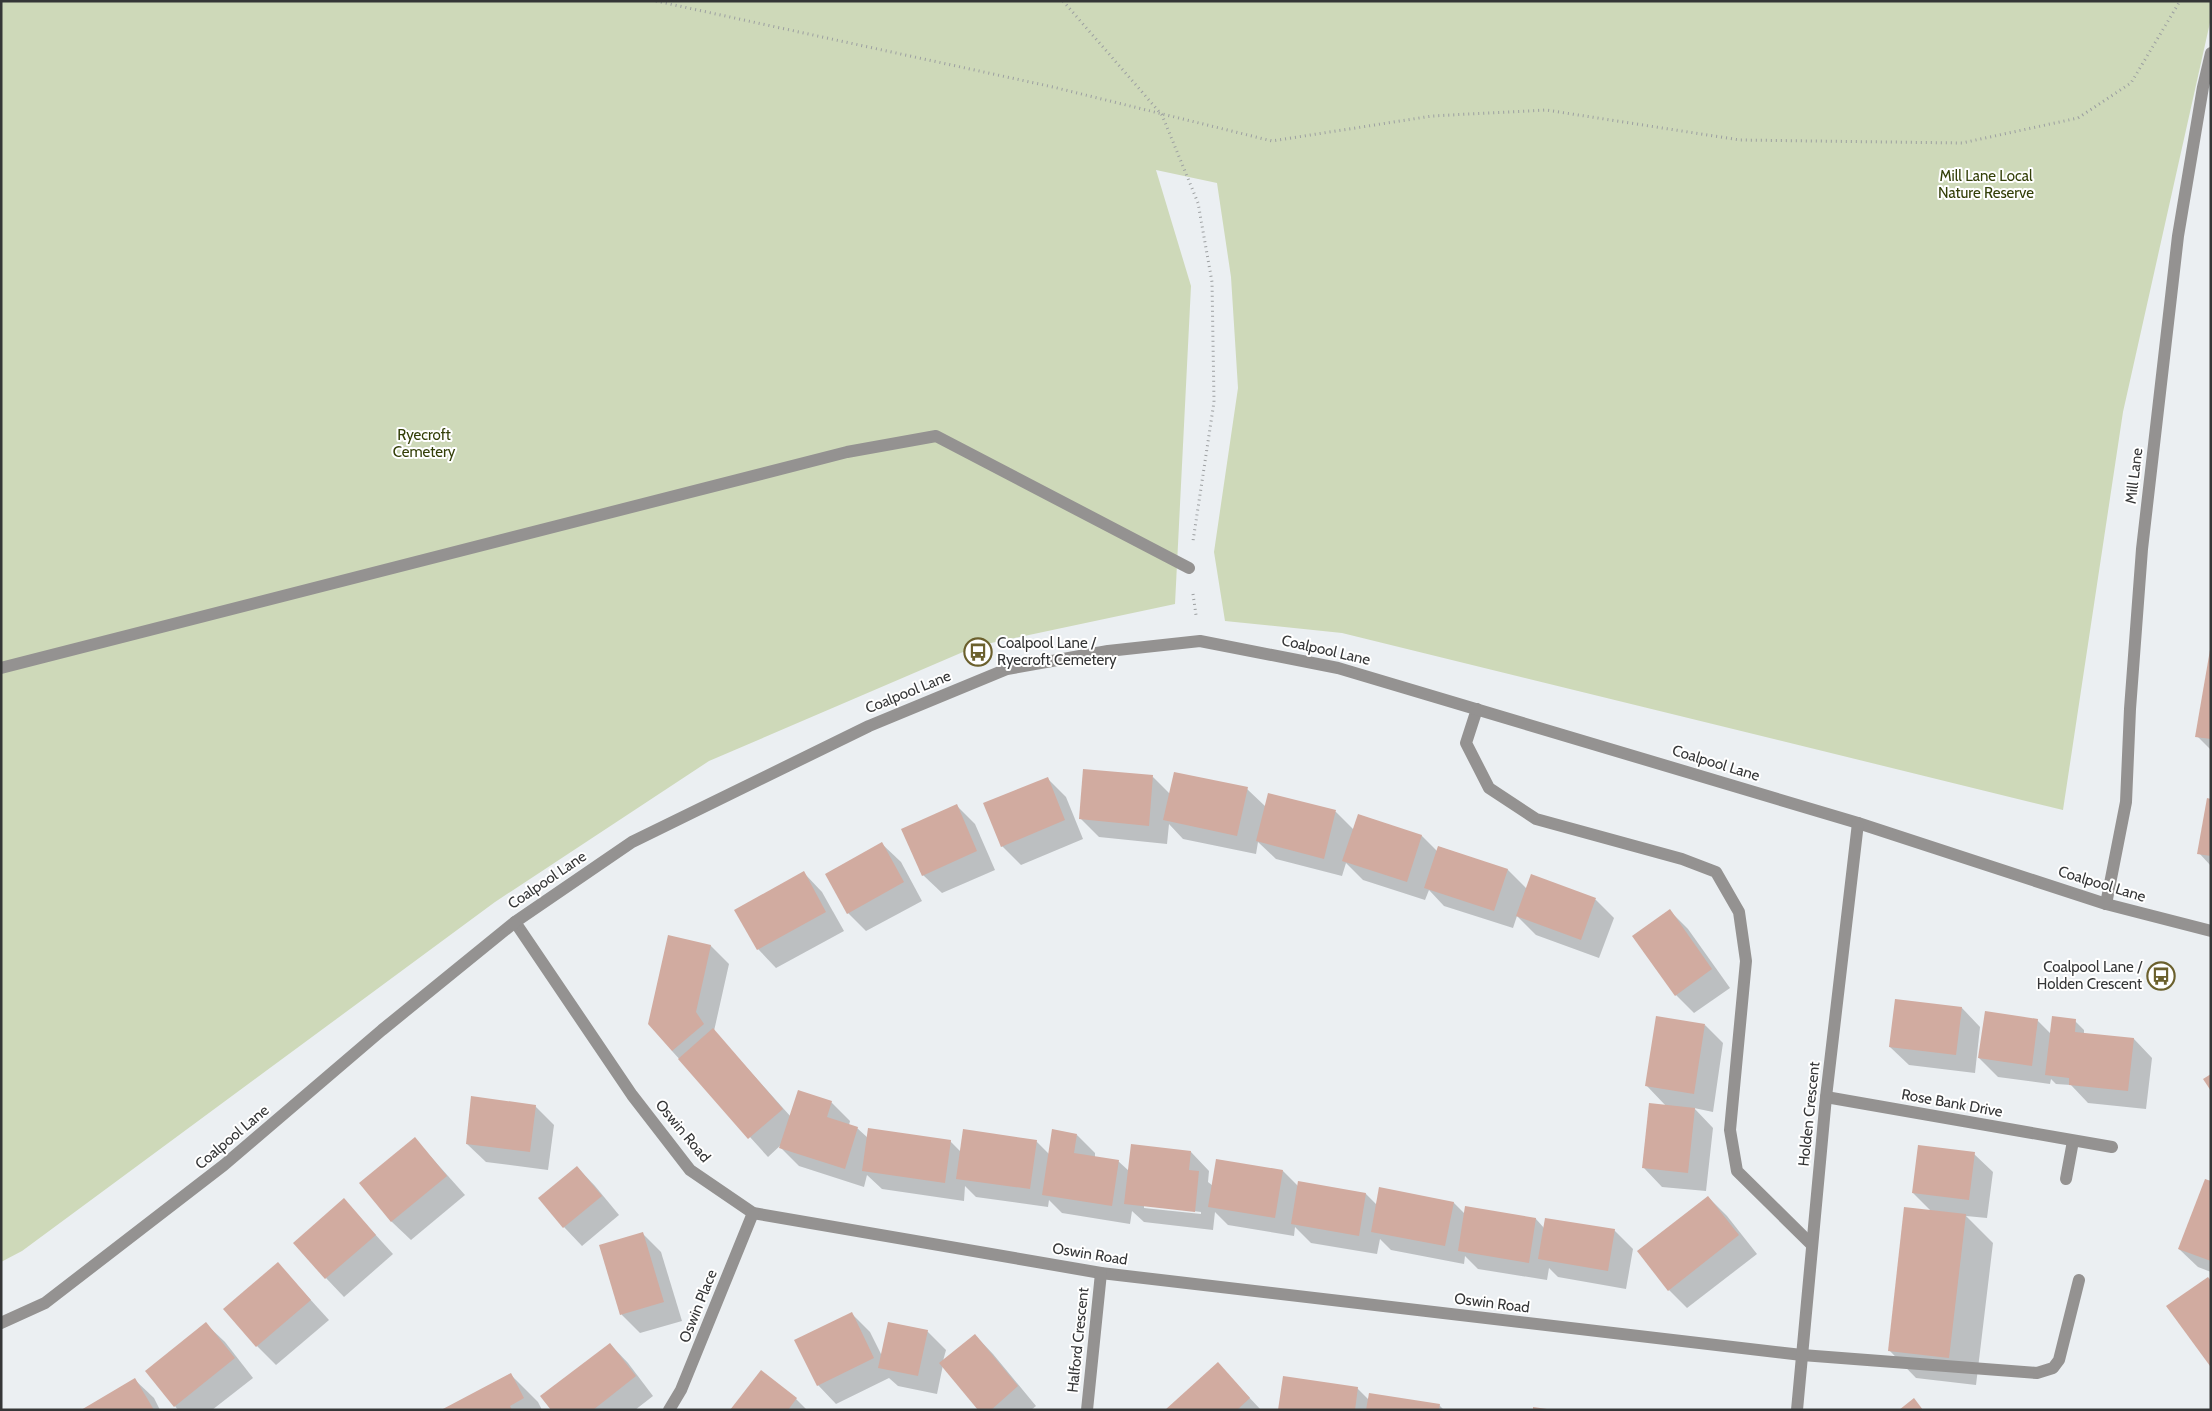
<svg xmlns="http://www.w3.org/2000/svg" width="2212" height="1411" font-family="Cabin,sans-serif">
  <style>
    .green { fill: #ced9b9 }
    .shadow { fill: #0003; fill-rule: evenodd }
    .building { fill: #d1aba0 }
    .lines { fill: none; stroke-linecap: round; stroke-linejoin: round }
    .path { stroke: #9c9fa1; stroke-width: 3; stroke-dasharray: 1 4; stroke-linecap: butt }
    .minor { stroke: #949291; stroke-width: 12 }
    .labels { text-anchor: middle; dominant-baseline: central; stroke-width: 4; stroke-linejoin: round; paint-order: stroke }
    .park-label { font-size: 15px; fill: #333f08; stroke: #fff }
    .street-label { font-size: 15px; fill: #353637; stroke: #fff }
    .poi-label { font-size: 15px; fill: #353637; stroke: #fff; text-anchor: start }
  </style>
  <rect width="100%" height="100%" fill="#ebeff2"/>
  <path class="green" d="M 1,1 L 2211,1 L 2211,18 L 2123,412 L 2063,810 L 1342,633 L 1225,621 L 1214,552 L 1238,388 L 1231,277 L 1217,183 L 1156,170 L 1191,286 L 1175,604 L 977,646 L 709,761 L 495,902 L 22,1251 L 1,1262 Z"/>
  <g class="shadow">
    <path d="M 2211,651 L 2211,750 L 2197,736 Z"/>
    <path d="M 1153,777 L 1170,794 L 1247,789 L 1266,807 L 1269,794 L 1336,812 L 1354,830 L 1359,815 L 1422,836 L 1438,852 L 1439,847 L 1508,870 L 1527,889 L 1532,876 L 1596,900 L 1614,918 L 1599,958 L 1536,935 L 1517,916 L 1513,928 L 1444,906 L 1429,890 L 1425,900 L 1363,880 L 1346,863 L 1342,876 L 1276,859 L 1258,842 L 1256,854 L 1183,839 L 1169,824 L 1167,844 L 1099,837 L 1080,818 Z"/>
    <path d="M 1047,778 L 1066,797 L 1083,839 L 1021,865 L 1002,846 Z"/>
    <path d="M 2211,800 L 2211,866 L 2199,853 Z"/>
    <path d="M 957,806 L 975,824 L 995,870 L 942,893 L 923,875 Z"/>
    <path d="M 882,844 L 901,862 L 922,901 L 866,931 L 848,913 Z"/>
    <path d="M 804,873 L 822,892 L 844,931 L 776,968 L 758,949 Z"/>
    <path d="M 1670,911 L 1688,929 L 1730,988 L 1694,1013 L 1676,995 Z"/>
    <path d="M 669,936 L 711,946 L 729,964 L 714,1031 L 791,1117 L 831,1102 L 850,1121 L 849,1125 L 857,1128 L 868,1138 L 950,1141 L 961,1152 L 1036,1141 L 1050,1155 L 1077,1135 L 1095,1153 L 1095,1157 L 1118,1161 L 1129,1171 L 1191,1152 L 1209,1171 L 1208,1182 L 1213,1186 L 1283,1171 L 1299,1187 L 1366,1194 L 1377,1205 L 1454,1203 L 1465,1214 L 1536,1219 L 1544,1228 L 1614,1230 L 1633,1249 L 1626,1289 L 1558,1277 L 1549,1268 L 1547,1280 L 1478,1269 L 1465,1256 L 1464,1264 L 1391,1250 L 1380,1239 L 1377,1254 L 1311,1243 L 1295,1227 L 1294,1236 L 1228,1225 L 1215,1212 L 1213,1230 L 1144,1222 L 1132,1211 L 1130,1224 L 1062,1213 L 1049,1200 L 1048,1207 L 976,1197 L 965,1186 L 964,1201 L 882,1189 L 867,1175 L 864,1187 L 799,1166 L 781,1148 L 782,1144 L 768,1157 L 672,1051 ZM 1144,1205 L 1201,1212 L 1201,1214 L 1144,1208 Z"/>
    <path d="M 1962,1008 L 1980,1027 L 1975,1073 L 1909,1065 L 1890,1047 Z"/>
    <path d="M 2037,1020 L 2051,1034 L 2075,1021 L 2084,1030 L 2084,1034 L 2134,1039 L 2152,1058 L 2146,1109 L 2088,1103 L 2071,1085 L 2056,1084 L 2051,1079 L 2050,1084 L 1998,1077 L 1979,1058 Z"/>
    <path d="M 1705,1025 L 1723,1043 L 1713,1112 L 1694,1108 L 1713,1128 L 1706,1191 L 1662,1187 L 1644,1168 L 1667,1107 L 1646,1085 Z"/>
    <path d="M 535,1106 L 554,1125 L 548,1170 L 486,1162 L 467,1144 Z"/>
    <path d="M 415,1139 L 465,1195 L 411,1240 L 392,1222 L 361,1184 Z"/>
    <path d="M 1974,1154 L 1993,1172 L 1987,1218 L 1966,1216 L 1993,1243 L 1976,1385 L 1916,1378 L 1889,1350 L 1932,1212 L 1913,1193 Z"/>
    <path d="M 577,1167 L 595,1186 L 619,1215 L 582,1246 L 564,1227 Z"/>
    <path d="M 2211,1183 L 2211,1272 L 2198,1267 L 2179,1249 Z"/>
    <path d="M 1708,1197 L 1727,1216 L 1757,1254 L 1687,1308 L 1669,1290 Z"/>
    <path d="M 344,1200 L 393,1254 L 344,1297 L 326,1278 Z"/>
    <path d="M 643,1234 L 661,1252 L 682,1321 L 640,1333 L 622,1315 L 601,1246 Z"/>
    <path d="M 278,1264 L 329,1320 L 276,1365 L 257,1346 Z"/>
    <path d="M 2211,1281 L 2211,1365 L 2168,1307 Z"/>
    <path d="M 851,1313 L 870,1332 L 882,1356 L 927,1331 L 946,1350 L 943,1361 L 975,1335 L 993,1354 L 1036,1406 L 1031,1410 L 980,1410 L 943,1365 L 937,1394 L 898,1386 L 889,1378 L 836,1404 L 818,1385 Z"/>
    <path d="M 206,1324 L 225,1342 L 253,1378 L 212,1410 L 178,1410 L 175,1406 Z"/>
    <path d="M 610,1344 L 628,1363 L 653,1396 L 635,1410 L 552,1410 Z"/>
    <path d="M 1218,1364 L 1261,1410 L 1167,1410 Z"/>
    <path d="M 761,1372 L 796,1399 L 807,1410 L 731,1410 Z"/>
    <path d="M 510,1374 L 538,1402 L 542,1410 L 444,1410 Z"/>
    <path d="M 135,1380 L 154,1398 L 160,1410 L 83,1410 Z"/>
    <path d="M 1357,1388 L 1369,1400 L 1439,1405 L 1444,1410 L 1280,1410 Z"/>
  </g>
  <g class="building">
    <path d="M 2210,650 L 2211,650 L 2211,739 L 2195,737 Z"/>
    <path d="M 1083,769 L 1153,775 L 1149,826 L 1079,819 Z"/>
    <path d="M 1174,772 L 1248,787 L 1237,836 L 1163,820 Z"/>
    <path d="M 1048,777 L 1065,820 L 1001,847 L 983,803 Z"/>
    <path d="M 1268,793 L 1336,810 L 1324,859 L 1256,841 Z"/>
    <path d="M 2207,798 L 2211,799 L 2211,856 L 2197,854 Z"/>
    <path d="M 957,804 L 977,851 L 922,876 L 901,829 Z"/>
    <path d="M 1358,814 L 1422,835 L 1407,882 L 1342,861 Z"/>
    <path d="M 882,842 L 904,882 L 847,914 L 825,874 Z"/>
    <path d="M 1438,846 L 1508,869 L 1494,911 L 1424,888 Z"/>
    <path d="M 804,871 L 826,912 L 757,950 L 734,910 Z"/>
    <path d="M 1531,874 L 1596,898 L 1581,940 L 1516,916 Z"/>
    <path d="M 1670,909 L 1712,969 L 1675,996 L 1632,936 Z"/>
    <path d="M 668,935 L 711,945 L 696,1012 L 704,1024 L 672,1051 L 648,1024 Z"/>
    <path d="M 1895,999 L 1962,1007 L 1956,1055 L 1889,1047 Z"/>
    <path d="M 1985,1011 L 2038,1019 L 2032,1066 L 1978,1058 Z"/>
    <path d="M 1656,1016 L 1705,1024 L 1694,1094 L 1645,1086 Z"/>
    <path d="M 2052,1016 L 2076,1019 L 2075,1032 L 2134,1038 L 2128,1091 L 2069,1085 L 2069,1078 L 2045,1075 Z"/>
    <path d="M 713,1028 L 783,1109 L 748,1139 L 678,1059 Z"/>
    <path d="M 2211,1074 L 2211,1091 L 2203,1079 Z"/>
    <path d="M 798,1090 L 832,1101 L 827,1117 L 858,1127 L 845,1169 L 779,1148 Z"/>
    <path d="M 471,1096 L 536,1105 L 530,1152 L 466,1144 Z"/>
    <path d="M 1649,1103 L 1695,1108 L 1688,1173 L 1642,1168 Z"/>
    <path d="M 868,1128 L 951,1140 L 945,1183 L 862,1171 Z"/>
    <path d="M 963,1129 L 1037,1140 L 1030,1189 L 956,1179 Z"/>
    <path d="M 1052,1129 L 1077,1134 L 1074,1153 L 1119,1160 L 1112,1206 L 1042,1195 Z"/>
    <path d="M 415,1137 L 447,1176 L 391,1222 L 359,1183 Z"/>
    <path d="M 1131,1144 L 1191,1151 L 1189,1170 L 1199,1171 L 1195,1212 L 1124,1204 Z"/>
    <path d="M 1918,1145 L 1975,1152 L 1969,1200 L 1912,1193 Z"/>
    <path d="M 1216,1159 L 1283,1170 L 1275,1218 L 1208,1207 Z"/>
    <path d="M 577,1166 L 602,1196 L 563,1228 L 538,1198 Z"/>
    <path d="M 2205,1179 L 2211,1181 L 2211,1261 L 2178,1249 Z"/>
    <path d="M 1298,1181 L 1366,1193 L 1359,1236 L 1291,1224 Z"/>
    <path d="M 1379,1187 L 1454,1202 L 1445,1246 L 1371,1232 Z"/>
    <path d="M 1708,1196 L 1739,1235 L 1668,1291 L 1637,1251 Z"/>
    <path d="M 344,1198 L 376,1235 L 325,1279 L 293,1243 Z"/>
    <path d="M 1465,1206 L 1536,1218 L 1529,1263 L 1458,1251 Z"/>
    <path d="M 1904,1207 L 1966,1214 L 1949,1358 L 1888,1351 Z"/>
    <path d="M 1545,1218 L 1615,1229 L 1608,1271 L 1538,1259 Z"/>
    <path d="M 643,1232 L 664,1302 L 620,1315 L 599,1245 Z"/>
    <path d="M 278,1262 L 311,1300 L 256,1347 L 223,1309 Z"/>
    <path d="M 2208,1277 L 2211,1281 L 2210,1366 L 2166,1306 Z"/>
    <path d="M 852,1312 L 874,1358 L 817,1386 L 794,1340 Z"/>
    <path d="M 206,1322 L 235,1358 L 174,1407 L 145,1371 Z"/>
    <path d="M 888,1322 L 928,1330 L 918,1376 L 878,1368 Z"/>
    <path d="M 975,1334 L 1018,1386 L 991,1410 L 978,1410 L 939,1363 Z"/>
    <path d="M 610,1343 L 636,1376 L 593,1410 L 551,1410 L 540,1396 Z"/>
    <path d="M 1218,1362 L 1250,1398 L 1237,1410 L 1165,1410 Z"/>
    <path d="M 761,1370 L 797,1398 L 788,1410 L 730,1410 Z"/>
    <path d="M 511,1373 L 524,1398 L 510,1406 L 512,1410 L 441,1410 Z"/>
    <path d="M 1283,1376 L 1358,1387 L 1355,1410 L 1278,1410 Z"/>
    <path d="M 135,1378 L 154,1410 L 81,1410 Z"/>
    <path d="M 1369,1393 L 1440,1404 L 1439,1410 L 1366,1410 Z"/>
    <path d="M 1914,1398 L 1923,1410 L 1899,1410 Z"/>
    <path d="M 1533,1407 L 1547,1409 L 1547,1410 L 1533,1410 Z"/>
  </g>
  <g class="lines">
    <g class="path">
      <path d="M 656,1 L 1053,87 L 1272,141 L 1432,116 L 1546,110 L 1740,140 L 1962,143 L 2078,118 L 2131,83 L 2180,1"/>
      <path d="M 1063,1 L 1162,115 L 1198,203 L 1212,282 L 1214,402 L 1193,541"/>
      <path d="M 1193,594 L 1196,615"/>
    </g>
    <g class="minor">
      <path d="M 1,668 L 847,452 L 936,436 L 1189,568"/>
      <path d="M 1477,709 L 1466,743 L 1489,788 L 1536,819 L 1682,859 L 1716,872 L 1739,912 L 1746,961 L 1730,1130 L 1737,1171 L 1812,1245"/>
      <path d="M 2106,904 L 2126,802 L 2130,709 L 2142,549 L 2178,236 L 2203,87 L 2211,53"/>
      <path d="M 515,922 L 632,1095 L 690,1170 L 753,1213 L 1101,1273 L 1802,1355 L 2037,1373 L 2053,1368 L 2059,1360 L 2079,1280"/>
      <path d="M 1826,1097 L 2112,1147"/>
      <path d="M 2066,1179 L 2073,1141"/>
      <path d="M 1,1323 L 45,1303 L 224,1165 L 382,1030 L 515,922 L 632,842 L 869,726 L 1007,669 L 1108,651 L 1200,641 L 1338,668 L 1858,823 L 2106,904 L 2211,931"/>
      <path d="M 669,1410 L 681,1390 L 753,1213"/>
      <path d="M 1087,1410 L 1101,1273"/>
      <path d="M 1797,1410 L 1826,1097 L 1858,823"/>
    </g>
  </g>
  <defs>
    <g id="bus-ring" transform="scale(1.4375)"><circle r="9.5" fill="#fff" stroke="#6b602d" stroke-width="1.5"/><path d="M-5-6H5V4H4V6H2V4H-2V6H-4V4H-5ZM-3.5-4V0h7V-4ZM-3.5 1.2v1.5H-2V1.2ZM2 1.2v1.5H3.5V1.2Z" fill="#6b602d"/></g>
  </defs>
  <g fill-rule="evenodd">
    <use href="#bus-ring" x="978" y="652"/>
    <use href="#bus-ring" x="2161" y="976"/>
  </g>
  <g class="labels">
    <g class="park-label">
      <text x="1986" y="176">Mill Lane Local<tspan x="1986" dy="17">Nature Reserve</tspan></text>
      <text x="424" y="435">Ryecroft<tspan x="424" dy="17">Cemetery</tspan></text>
    </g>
    <g class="street-label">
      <text transform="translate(2134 476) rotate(-83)">Mill Lane</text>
      <text transform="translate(1326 650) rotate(13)">Coalpool Lane</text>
      <text transform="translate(908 692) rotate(-22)">Coalpool Lane</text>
      <text transform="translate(1716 763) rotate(17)">Coalpool Lane</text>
      <text transform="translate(547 880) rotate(-34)">Coalpool Lane</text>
      <text transform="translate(2102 884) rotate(17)">Coalpool Lane</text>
      <text transform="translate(1952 1103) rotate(10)">Rose Bank Drive</text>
      <text transform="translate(1809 1114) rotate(-84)">Holden Crescent</text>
      <text transform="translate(683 1131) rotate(50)">Oswin Road</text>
      <text transform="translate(232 1137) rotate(-40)">Coalpool Lane</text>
      <text transform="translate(1090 1254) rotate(9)">Oswin Road</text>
      <text transform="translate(1492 1303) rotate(7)">Oswin Road</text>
      <text transform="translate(698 1306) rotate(-68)">Oswin Place</text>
      <text transform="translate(1078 1340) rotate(-84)">Halford Crescent</text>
    </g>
    <g class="poi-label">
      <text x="997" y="643">Coalpool Lane /<tspan x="997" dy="17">Ryecroft Cemetery</tspan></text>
      <text x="2142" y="967" text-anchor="end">Coalpool Lane /<tspan x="2142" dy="17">Holden Crescent</tspan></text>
    </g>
  </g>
  <rect width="2212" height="1411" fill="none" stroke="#353637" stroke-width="5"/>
</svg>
